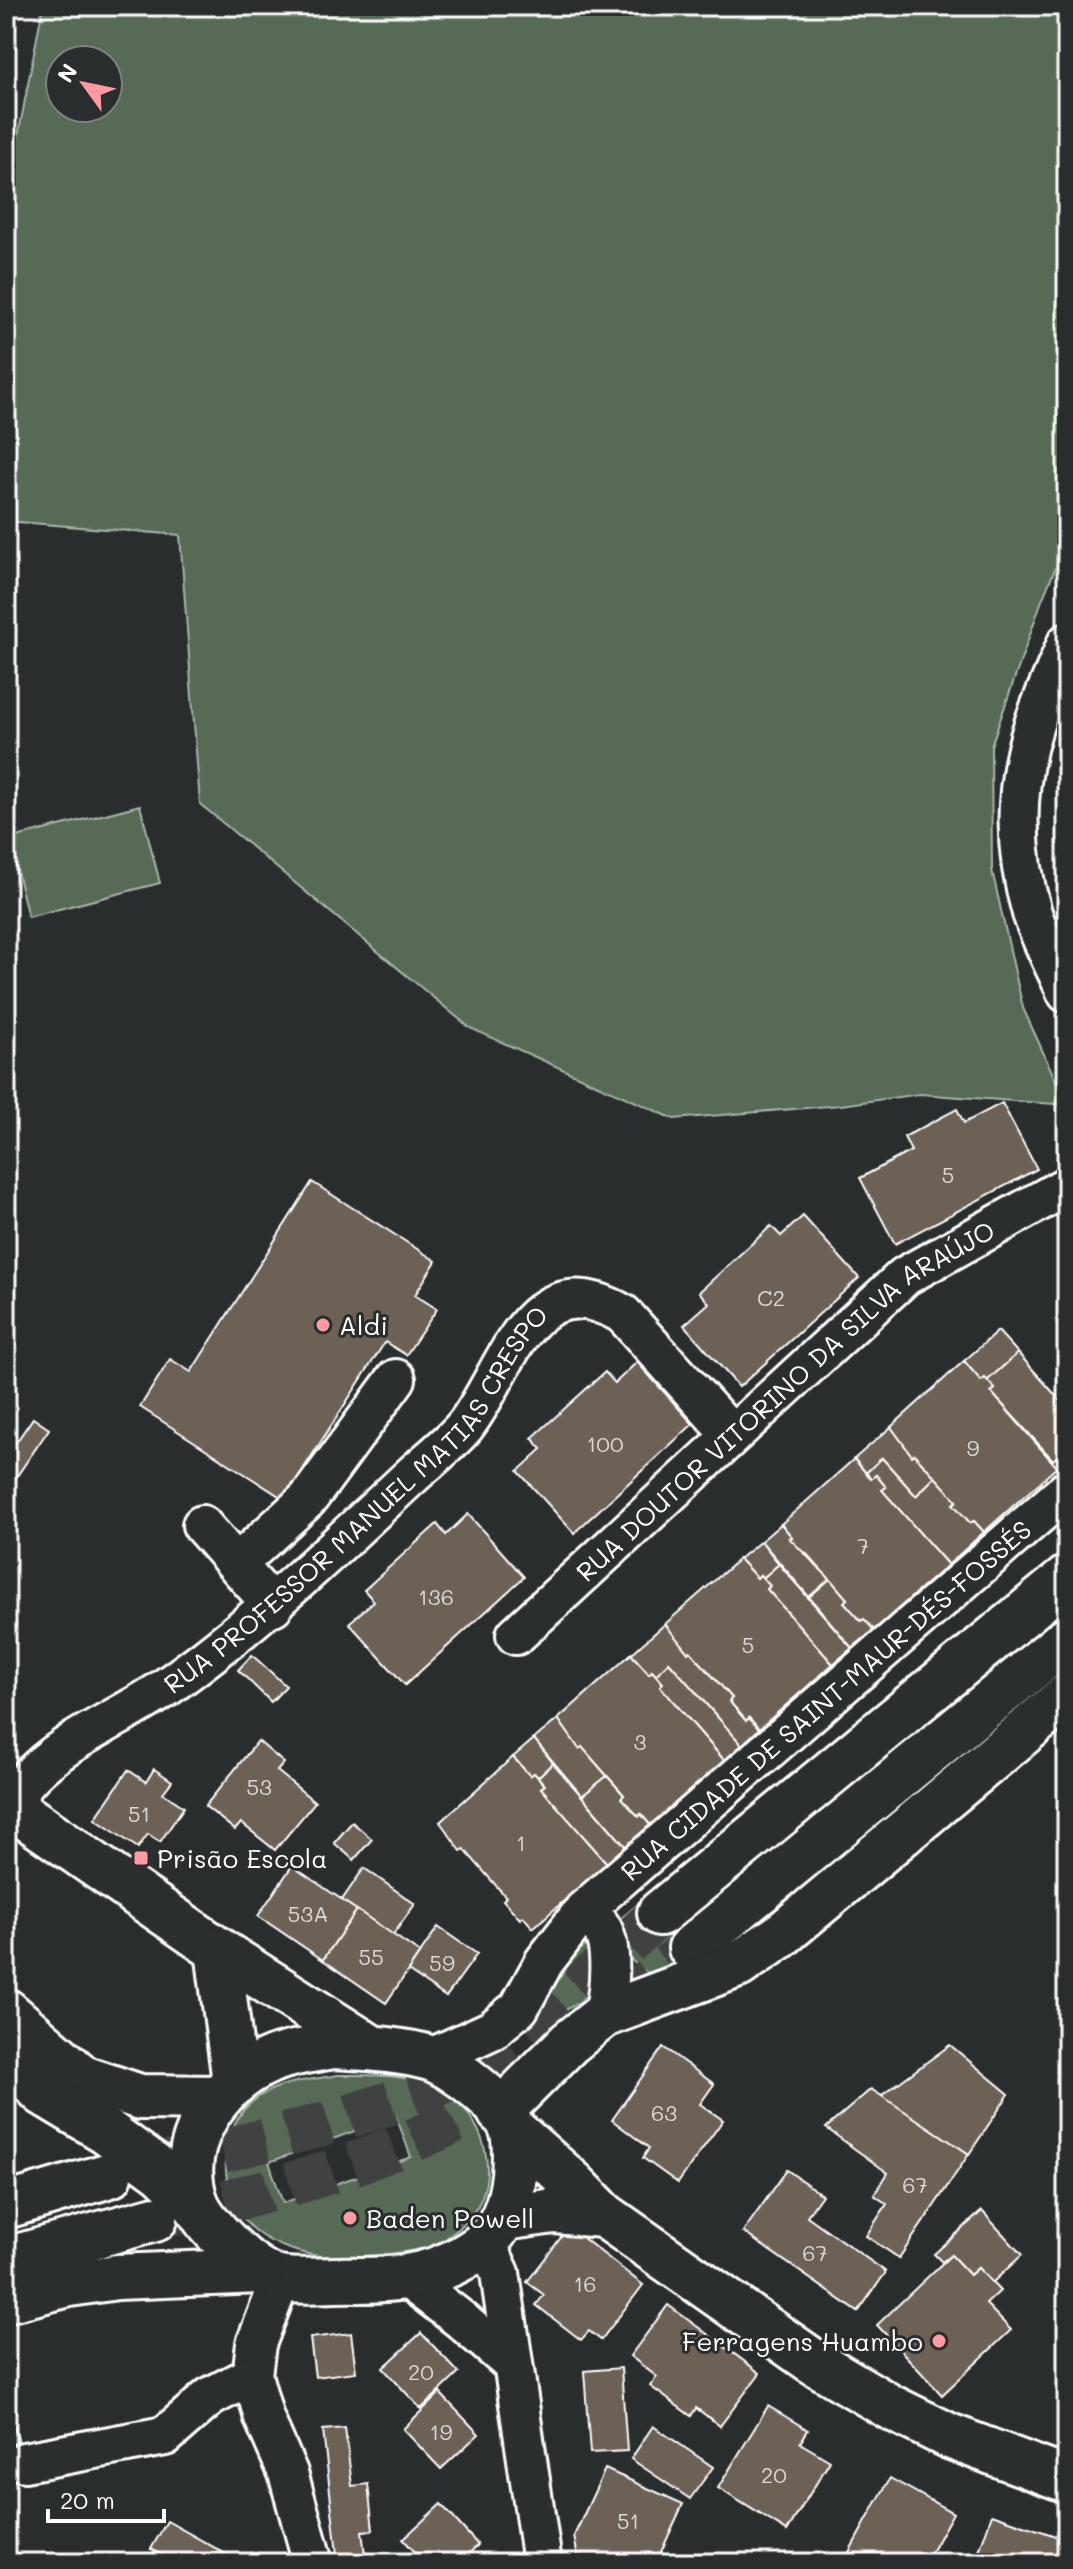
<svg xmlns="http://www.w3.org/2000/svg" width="1073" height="2569" font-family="Mali,sans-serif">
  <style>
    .green { fill: #566b56; stroke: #aab5aa; stroke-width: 2; fill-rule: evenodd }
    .building { fill: #6d6054; stroke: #fff; stroke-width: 2 }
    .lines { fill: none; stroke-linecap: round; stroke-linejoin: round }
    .major-tunnel { stroke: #3f4243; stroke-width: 44; stroke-dasharray: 44 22; stroke-linecap: butt }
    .minor-casing { stroke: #fff; stroke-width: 44 }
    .major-casing { stroke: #fff; stroke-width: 50 }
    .minor { stroke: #2a2d2e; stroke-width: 38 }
    .major { stroke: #2a2d2e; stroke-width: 44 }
    .poi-dot { fill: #ff9aa2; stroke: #2a2d2e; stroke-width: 3 }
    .labels { text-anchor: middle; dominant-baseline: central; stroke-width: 6; stroke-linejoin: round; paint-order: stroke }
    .number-label { font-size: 22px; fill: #dad7d4 }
    .poi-label { font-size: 26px; fill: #fff; stroke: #2a2d2e; text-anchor: start }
    .street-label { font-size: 26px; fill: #fff; stroke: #2a2d2e }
  </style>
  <rect width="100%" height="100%" fill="#2a2d2e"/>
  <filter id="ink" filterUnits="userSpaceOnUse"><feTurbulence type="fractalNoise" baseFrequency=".0125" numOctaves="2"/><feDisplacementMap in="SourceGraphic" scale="16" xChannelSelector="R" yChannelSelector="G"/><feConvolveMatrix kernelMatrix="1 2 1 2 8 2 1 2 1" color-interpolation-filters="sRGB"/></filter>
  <g filter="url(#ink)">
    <g class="green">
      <path d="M 43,6 L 1067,6 L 1067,540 L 1042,600 L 991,746 L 992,870 L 1023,1008 L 1067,1105 L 920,1094 L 841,1105 L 674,1119 L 470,1028 L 200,804 L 180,535 L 6,521 L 6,199 ZM 60,60 L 108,60 L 108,108 L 60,108 Z"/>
      <path d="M 140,805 L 160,883 L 28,917 L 9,839 Z"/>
      <path d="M 644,1899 L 695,1960 L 653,1976 C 626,1962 622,1949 619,1920 Z"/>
      <path d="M 580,1944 L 594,1952 L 592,1984 L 588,1993 L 580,2002 L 561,2012 L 545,2001 L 556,1972 Z"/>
      <path d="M 338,2075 C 373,2075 413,2073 444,2092 C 493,2122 504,2194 457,2230 C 448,2237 437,2246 426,2248 C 390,2255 328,2263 293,2250 C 280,2246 266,2240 255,2231 C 217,2198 214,2128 257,2098 C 281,2081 310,2080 338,2075 ZM 396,2116 L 411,2157 L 283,2203 L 269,2162 Z"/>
    </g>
    <g class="building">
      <path d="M 1002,1103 L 1037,1169 L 895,1244 L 860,1178 L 911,1151 L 904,1137 L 957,1109 L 964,1123 Z"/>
      <path d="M 312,1182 L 436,1261 L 415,1295 L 437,1309 L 406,1355 L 385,1342 L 284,1499 L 140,1407 L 170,1359 L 191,1372 Z"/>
      <path d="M 803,1216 L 859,1278 L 739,1387 L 684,1325 L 709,1303 L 699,1292 L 771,1226 L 781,1236 Z"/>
      <path d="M 998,1331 L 1018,1353 L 987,1381 L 985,1378 L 981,1381 L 964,1361 Z"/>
      <path d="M 1018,1353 L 1067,1408 L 1067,1448 L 1053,1460 L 991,1392 L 995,1389 L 987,1381 Z"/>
      <path d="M 964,1361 L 981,1381 L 985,1378 L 995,1389 L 991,1392 L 1057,1467 L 984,1532 L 974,1521 L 970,1523 L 953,1504 L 957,1501 L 914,1454 L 912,1456 L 891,1427 Z"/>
      <path d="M 637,1362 L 693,1424 L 574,1533 L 518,1471 L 542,1449 L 532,1438 L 605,1372 L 615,1383 Z"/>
      <path d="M 33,1418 L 49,1429 L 6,1492 L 6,1457 Z"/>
      <path d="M 891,1427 L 912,1456 L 914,1454 L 935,1477 L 916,1496 L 882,1458 L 866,1473 L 854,1459 Z"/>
      <path d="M 882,1458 L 916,1496 L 935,1477 L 957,1501 L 953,1504 L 970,1523 L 974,1521 L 984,1532 L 948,1565 L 882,1490 L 886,1487 L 876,1475 L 871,1479 L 866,1473 Z"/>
      <path d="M 854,1459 L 871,1479 L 876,1475 L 886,1487 L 882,1490 L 948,1565 L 874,1630 L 864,1619 L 861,1621 L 844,1602 L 847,1599 L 805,1552 L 803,1554 L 789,1538 L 792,1537 L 781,1524 Z"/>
      <path d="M 468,1514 L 524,1577 L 405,1685 L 349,1623 L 374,1601 L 364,1590 L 437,1524 L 446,1535 Z"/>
      <path d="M 781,1524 L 792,1537 L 789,1538 L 830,1579 L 809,1597 L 761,1541 Z"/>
      <path d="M 761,1541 L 779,1564 L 763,1578 L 760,1575 L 757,1578 L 739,1559 Z"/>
      <path d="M 739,1559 L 757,1578 L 760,1575 L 763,1578 L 770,1586 L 767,1589 L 833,1664 L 759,1729 L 749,1718 L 746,1721 L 729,1701 L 732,1698 L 690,1651 L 688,1653 L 665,1624 Z"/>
      <path d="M 779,1564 L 852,1648 L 833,1664 L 767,1589 L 770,1586 L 763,1578 Z"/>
      <path d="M 830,1579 L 847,1599 L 844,1602 L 861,1621 L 864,1619 L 874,1630 L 852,1648 L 809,1597 Z"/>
      <path d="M 665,1624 L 688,1653 L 690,1651 L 732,1698 L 729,1701 L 746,1721 L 749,1718 L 759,1729 L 742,1745 L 669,1662 L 656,1675 L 652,1671 L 649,1674 L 631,1654 Z"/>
      <path d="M 631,1654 L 649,1674 L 652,1671 L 663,1683 L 660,1686 L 725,1761 L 651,1826 L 641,1814 L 639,1817 L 621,1798 L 624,1795 L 582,1747 L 579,1749 L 558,1719 Z"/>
      <path d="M 252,1655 L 286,1686 L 271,1702 L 238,1670 Z"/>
      <path d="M 669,1662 L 742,1745 L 725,1761 L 660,1686 L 663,1683 L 656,1675 Z"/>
      <path d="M 558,1719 L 579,1749 L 582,1747 L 607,1776 L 582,1796 L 534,1739 Z"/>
      <path d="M 534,1739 L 553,1763 L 538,1777 L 534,1773 L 530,1776 L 513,1757 Z"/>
      <path d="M 258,1741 L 284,1763 L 277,1771 L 315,1802 L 275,1850 L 241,1823 L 235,1830 L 205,1806 Z"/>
      <path d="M 513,1757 L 530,1776 L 534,1773 L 545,1785 L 541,1788 L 607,1863 L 533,1928 L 523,1916 L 520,1919 L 503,1900 L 506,1897 L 464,1849 L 461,1851 L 440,1822 Z"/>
      <path d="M 553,1763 L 626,1847 L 607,1863 L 541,1788 L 545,1785 L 538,1777 Z"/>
      <path d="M 154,1769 L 172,1781 L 163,1793 L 184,1807 L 160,1842 L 148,1834 L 138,1848 L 95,1819 L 128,1770 L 146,1782 Z"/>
      <path d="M 607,1776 L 624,1795 L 621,1798 L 639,1817 L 641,1814 L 651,1826 L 626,1847 L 582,1796 Z"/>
      <path d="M 352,1822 L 372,1839 L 354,1860 L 334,1843 Z"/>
      <path d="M 292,1866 L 357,1910 L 323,1960 L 258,1916 Z"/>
      <path d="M 364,1868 L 415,1904 L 393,1935 L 342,1900 Z"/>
      <path d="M 357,1910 L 420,1953 L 386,2003 L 323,1960 Z"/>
      <path d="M 438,1927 L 477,1954 L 446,1997 L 408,1971 Z"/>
      <path d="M 950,2045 L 1009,2094 L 969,2154 L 881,2096 Z"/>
      <path d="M 663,2047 L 714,2084 L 700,2104 L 723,2120 L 678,2183 L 643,2158 L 649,2148 L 612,2120 Z"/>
      <path d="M 871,2089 L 969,2154 L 899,2258 L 866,2236 L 887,2204 L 874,2195 L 888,2173 L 826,2128 Z"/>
      <path d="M 787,2170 L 822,2195 L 807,2216 L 886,2272 L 858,2312 L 743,2232 Z"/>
      <path d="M 982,2211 L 1022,2255 L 992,2283 L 978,2268 L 970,2275 L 951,2255 L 942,2262 L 934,2254 Z"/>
      <path d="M 569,2227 L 643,2285 L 601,2340 L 589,2331 L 581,2340 L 536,2305 L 544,2295 L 527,2282 Z"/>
      <path d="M 951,2255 L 970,2275 L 978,2268 L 1000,2291 L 986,2304 L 1011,2330 L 942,2395 L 877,2325 Z"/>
      <path d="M 668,2305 L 760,2373 L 720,2426 L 696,2408 L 691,2416 L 650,2386 L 657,2377 L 630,2356 Z"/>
      <path d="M 351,2333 L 356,2372 L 315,2377 L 310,2338 Z"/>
      <path d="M 421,2333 L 459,2373 L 421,2409 L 383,2368 Z"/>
      <path d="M 621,2368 L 627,2451 L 590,2453 L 584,2371 Z"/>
      <path d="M 440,2393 L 479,2434 L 441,2469 L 403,2429 Z"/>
      <path d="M 6,2399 L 28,2473 L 6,2478 Z"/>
      <path d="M 768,2406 L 808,2430 L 800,2443 L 830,2461 L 787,2531 L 718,2488 Z"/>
      <path d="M 653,2426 L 713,2467 L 690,2499 L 631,2459 Z"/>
      <path d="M 345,2428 L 352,2486 L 368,2484 L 373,2530 L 362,2531 L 366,2563 L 338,2563 L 323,2430 Z"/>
      <path d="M 605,2469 L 683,2504 L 656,2563 L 579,2563 L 574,2536 Z"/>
      <path d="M 890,2478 L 953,2513 L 925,2563 L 843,2563 Z"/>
      <path d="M 441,2504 L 478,2545 L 459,2563 L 425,2563 L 403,2539 Z"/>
      <path d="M 992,2514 L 1067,2540 L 1067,2563 L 975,2563 Z"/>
      <path d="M 167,2521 L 242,2563 L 177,2563 L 151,2549 Z"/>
    </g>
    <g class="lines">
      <g class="major-tunnel">
        <path d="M 617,2007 L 691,1948"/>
        <path d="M 158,2165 C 223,2151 285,2136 347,2117 C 388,2104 429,2091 466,2070 C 539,2028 599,1968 660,1913"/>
        <path d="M 162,2217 C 256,2196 348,2171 436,2130 C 466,2117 494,2097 521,2080"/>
      </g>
      <g class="minor-casing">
        <g id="minor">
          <path d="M 1067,643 C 1056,670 1043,697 1034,724 C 1014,786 1014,851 1032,913 C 1041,940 1055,967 1067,993"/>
          <path d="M 202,1525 L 273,1606"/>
          <path d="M 238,1563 L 308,1499 L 396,1379"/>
          <path id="s1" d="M 516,1635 L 905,1276 L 1067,1186"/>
          <path id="s2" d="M 10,1806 C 15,1797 20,1788 27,1780 C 64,1738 123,1718 168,1686 C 254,1625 330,1552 407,1480 C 426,1462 449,1445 465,1426 C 508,1371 528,1260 623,1314 L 732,1435"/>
          <path d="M 584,1910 C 589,1915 595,1919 599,1924 C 615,1945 609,1991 604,2015"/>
          <path id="s3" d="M 431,2058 L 492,2030 L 519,2008 L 544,1962 L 584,1910 L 1067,1490"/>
          <path d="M 486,2243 L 500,2273 L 542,2563"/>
          <path d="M 281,2279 L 256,2344 L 252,2375 L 264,2418 L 288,2473 L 313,2563"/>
          <path d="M 408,2279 L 460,2319 L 512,2364"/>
          <path d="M 24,2462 L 165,2436 L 210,2397 L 252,2375"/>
        </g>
      </g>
      <g class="major-casing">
        <g id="major">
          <path d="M 6,1803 L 218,1950 L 372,2048"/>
          <path d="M 660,1913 L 1067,1578"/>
          <path d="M 691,1948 L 1067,1639"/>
          <path d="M 218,1950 L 235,2082"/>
          <path d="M 6,2011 L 83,2078 L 140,2097 L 218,2098"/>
          <path d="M 334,2046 C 365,2048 400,2049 430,2058 C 454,2066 508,2107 513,2133 C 516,2146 515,2162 514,2175 C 511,2204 502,2231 478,2248 C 440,2275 403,2280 358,2280 C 337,2279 298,2283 279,2279 C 257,2273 236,2253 221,2237 C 212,2227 201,2216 196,2203 C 175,2145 216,2084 269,2061 C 289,2052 313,2050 334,2046 Z"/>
          <path d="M 6,2056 L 43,2093 L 106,2131 L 162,2172 L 196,2205"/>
          <path d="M 500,2112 L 569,2043 L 604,2015 L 738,1965 L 779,1937 L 1067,1696"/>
          <path d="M 513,2130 L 573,2183 L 604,2215 L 811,2360 L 890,2407 L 949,2436 L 1067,2480"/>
          <path d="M 6,2206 L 110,2175"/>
          <path d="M 504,2218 L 554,2211 L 604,2215"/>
          <path d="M 6,2260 L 155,2219"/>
          <path d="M 6,2300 L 69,2284 L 117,2277 L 260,2271"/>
        </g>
      </g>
      <use href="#minor" class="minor"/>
      <use href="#major" class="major"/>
    </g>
  </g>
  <g class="poi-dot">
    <circle cx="323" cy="1325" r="8"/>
    <rect x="133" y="1850" width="16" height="16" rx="4"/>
    <circle cx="350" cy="2218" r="8"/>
    <circle cx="939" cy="2341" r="8"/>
  </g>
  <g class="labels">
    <g class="number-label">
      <text x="948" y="1174">5</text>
      <text x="771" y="1297">C2</text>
      <text x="605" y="1443">100</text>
      <text x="973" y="1447">9</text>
      <text x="863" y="1545">7</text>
      <text x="436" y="1596">136</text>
      <text x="748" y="1644">5</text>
      <text x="640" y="1741">3</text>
      <text x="259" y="1786">53</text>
      <text x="139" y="1813">51</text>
      <text x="521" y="1842">1</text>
      <text x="308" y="1913">53A</text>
      <text x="371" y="1956">55</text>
      <text x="442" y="1962">59</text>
      <text x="664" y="2112">63</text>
      <text x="915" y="2184">67</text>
      <text x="815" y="2252">67</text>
      <text x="585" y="2283">16</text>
      <text x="421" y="2371">20</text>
      <text x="441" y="2431">19</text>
      <text x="774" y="2474">20</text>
      <text x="628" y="2520">51</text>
    </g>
    <g class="poi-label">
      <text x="339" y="1325">Aldi</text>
      <text x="157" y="1858">Prisão Escola</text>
      <text x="366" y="2218">Baden Powell</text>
      <text x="923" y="2341" text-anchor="end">Ferragens Huambo</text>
    </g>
    <g class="street-label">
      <text stroke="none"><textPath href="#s1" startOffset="358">RUA DOUTOR VITORINO DA SILVA ARAÚJO</textPath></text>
      <text stroke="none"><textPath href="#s2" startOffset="468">RUA PROFESSOR MANUEL MATIAS CRESPO</textPath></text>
      <text stroke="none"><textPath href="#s3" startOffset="540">RUA CIDADE DE SAINT-MAUR-DÉS-FOSSÉS</textPath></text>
    </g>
  </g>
  <rect width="1073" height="2569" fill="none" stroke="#2a2d2e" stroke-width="32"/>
  <rect x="16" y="16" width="1041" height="2537" fill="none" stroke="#fff" stroke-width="3" filter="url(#ink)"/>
  <g transform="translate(84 84) rotate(303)"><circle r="38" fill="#2a2d2e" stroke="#7f8182" stroke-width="2"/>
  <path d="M0-6L14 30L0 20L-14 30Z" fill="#ff9aa2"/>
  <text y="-12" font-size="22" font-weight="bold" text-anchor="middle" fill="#ffffff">N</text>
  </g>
  <path d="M48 2509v12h116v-12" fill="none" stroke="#ffffff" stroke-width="4"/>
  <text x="60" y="2509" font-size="24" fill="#ffffff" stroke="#2a2d2e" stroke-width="6" paint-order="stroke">20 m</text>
</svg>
